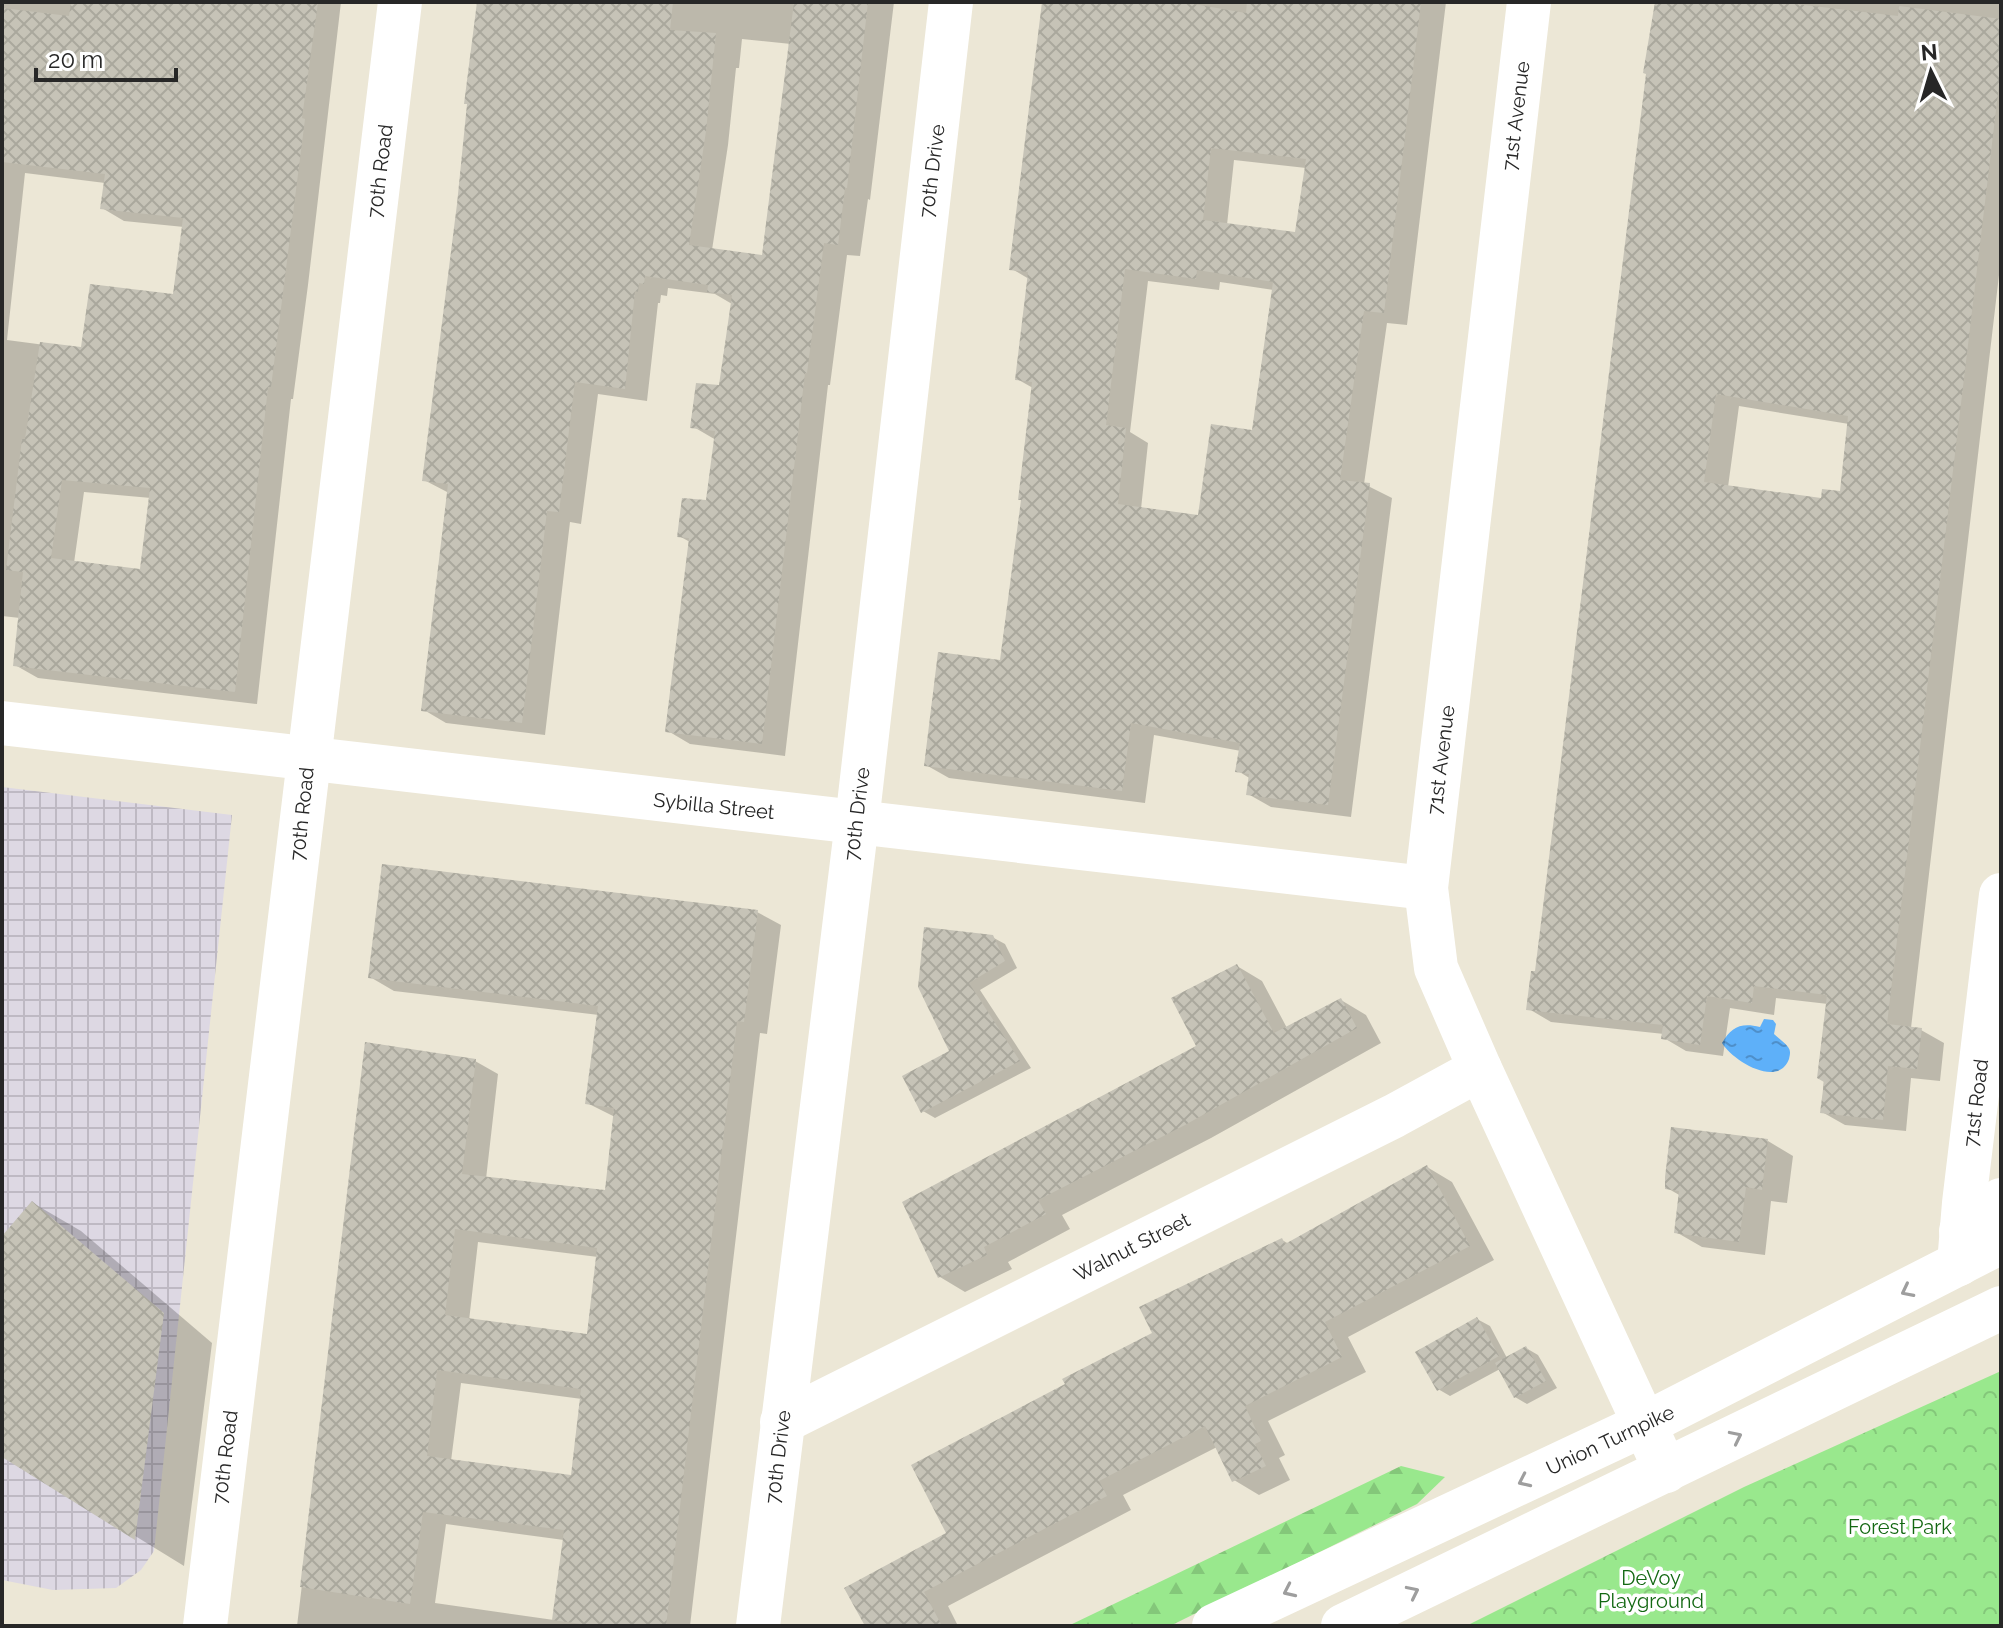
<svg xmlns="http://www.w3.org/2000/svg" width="2003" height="1628" font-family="Raleway,sans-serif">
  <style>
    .industrial { fill: url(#industrial-grid) }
    .forest { fill: url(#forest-firs) }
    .park { fill: url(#park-crowns) }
    .water { fill: url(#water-ripples) }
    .shadow { fill: #0003; fill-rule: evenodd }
    .building { fill: url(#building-cross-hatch); fill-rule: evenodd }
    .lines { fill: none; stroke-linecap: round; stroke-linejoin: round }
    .minor { stroke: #fff; stroke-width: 44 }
    .secondary { stroke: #fff; stroke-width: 44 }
    .oneway { stroke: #9e9e9e }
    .labels { text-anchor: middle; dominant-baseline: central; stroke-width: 7; stroke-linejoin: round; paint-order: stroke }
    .street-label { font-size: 20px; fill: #272727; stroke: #fff }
    .park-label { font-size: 20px; fill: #136812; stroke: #fff }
  </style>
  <defs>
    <pattern id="industrial-grid" width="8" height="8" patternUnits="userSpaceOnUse" patternTransform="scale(2)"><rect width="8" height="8" fill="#ddd8e3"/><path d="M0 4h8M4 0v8" fill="none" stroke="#beb9c3"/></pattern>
    <pattern id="forest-firs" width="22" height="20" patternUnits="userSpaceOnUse" patternTransform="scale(2)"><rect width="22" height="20" fill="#99e88d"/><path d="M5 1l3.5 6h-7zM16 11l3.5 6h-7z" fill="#84c77a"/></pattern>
    <pattern id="park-crowns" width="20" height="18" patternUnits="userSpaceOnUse" patternTransform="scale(2)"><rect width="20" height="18" fill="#99e88d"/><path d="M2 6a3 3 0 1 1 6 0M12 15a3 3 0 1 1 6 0" fill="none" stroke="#84c77a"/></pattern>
    <pattern id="water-ripples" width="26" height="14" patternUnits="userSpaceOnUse" patternTransform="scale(2)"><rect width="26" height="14" fill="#5eb0f9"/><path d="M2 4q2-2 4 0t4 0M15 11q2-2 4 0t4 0" fill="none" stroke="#4e8fca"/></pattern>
    <pattern id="building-cross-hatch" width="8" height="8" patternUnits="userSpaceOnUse" patternTransform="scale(2)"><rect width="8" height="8" fill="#c6c3b7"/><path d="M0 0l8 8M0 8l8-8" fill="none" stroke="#aaa89d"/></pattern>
  </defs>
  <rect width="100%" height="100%" fill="#ece7d6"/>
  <path class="industrial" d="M 2,787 L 232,815 L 154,1551 L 141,1570 L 116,1588 L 53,1590 L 2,1580 Z"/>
  <path class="forest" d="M 1401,1466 L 1445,1477 L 1417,1504 L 1170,1626 L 1068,1626 Z"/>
  <path class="park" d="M 2001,1371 L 2001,1626 L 1466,1626 L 1744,1487 Z"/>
  <path class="water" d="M 1764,1019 L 1773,1020 L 1776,1024 L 1774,1034 C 1778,1038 1784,1042 1788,1047 C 1791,1051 1790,1054 1789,1059 C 1778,1089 1732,1060 1722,1043 C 1731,1027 1741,1022 1760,1027 Z"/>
  <g class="shadow">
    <path d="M 2,2 L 341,2 L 308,285 L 293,399 L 291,399 L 257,704 L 38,678 L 15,665 L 20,618 L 2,616 ZM 25,173 L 105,183 L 102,208 L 124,221 L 184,227 L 175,296 L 83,350 L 7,340 ZM 84,492 L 151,498 L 141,571 L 74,563 Z"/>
    <path d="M 479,2 L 894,2 L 870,200 L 868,199 L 860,256 L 847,255 L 830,385 L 828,385 L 785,756 L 690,744 L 668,731 L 690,542 L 679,536 L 708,503 L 716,440 L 692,426 L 721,388 L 732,304 L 715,294 L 668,288 L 667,296 L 661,295 L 660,303 L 658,303 L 647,401 L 598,394 L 581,524 L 570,522 L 545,735 L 446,723 L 424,710 L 449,493 L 424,480 L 459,205 ZM 742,39 L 791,44 L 764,257 L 712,250 L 728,145 L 736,68 L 739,68 Z"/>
    <path d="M 1044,2 L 1446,2 L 1407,325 L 1387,323 L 1364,484 L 1392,498 L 1351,817 L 1271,807 L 1248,794 L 1251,779 L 1238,771 L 1241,751 L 1154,735 L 1145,803 L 949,778 L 926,765 L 1001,663 L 1023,500 L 1033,388 L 1017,379 L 1029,279 L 1012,269 ZM 1234,160 L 1306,168 L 1297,234 L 1227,225 ZM 1148,281 L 1219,290 L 1220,282 L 1274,290 L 1254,432 L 1200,517 L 1141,509 L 1148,443 L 1130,432 Z"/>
    <path d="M 1656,2 L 2001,2 L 2001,258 L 1911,1028 L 1921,1030 L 1944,1043 L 1940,1081 L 1911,1078 L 1906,1131 L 1845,1125 L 1822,1112 L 1828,1004 L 1776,998 L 1774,1015 L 1730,1008 L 1723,1056 L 1686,1051 L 1664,1038 L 1664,1034 L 1551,1022 L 1529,1009 L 1537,974 ZM 1739,406 L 1849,424 L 1842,493 L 1823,500 L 1728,487 Z"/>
    <path d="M 757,912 L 781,925 L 767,1034 L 760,1033 L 690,1626 L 297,1626 L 367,1045 L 475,1061 L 498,1074 L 486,1179 L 606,1193 L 615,1117 L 587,1103 L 599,1015 L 394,991 L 370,977 ZM 478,1242 L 598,1257 L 589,1336 L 469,1321 ZM 461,1383 L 582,1399 L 572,1477 L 451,1461 ZM 446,1524 L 564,1540 L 554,1620 L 435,1603 Z"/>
    <path d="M 992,937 L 1005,944 L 1017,968 L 980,990 L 1031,1068 L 935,1118 L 923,1111 L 952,1052 L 920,987 Z"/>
    <path d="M 1237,966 L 1262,981 L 1287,1028 L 1341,1000 L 1366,1015 L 1381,1043 L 1211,1138 L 1062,1215 L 1070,1229 L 1008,1262 L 1012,1269 L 965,1292 L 940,1277 L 1199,1047 Z"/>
    <path d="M 1768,1141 L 1793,1156 L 1787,1203 L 1771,1201 L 1765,1255 L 1702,1247 L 1676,1232 L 1681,1196 L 1667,1188 Z"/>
    <path d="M 1427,1167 L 1452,1182 L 1494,1260 L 1348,1337 L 1366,1372 L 1268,1421 L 1285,1455 L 1279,1458 L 1290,1480 L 1259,1495 L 1234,1480 L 1217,1447 L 1123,1495 L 1131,1510 L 948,1606 L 958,1626 L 867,1626 L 949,1534 L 1067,1385 L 1154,1334 L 1282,1240 L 1289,1244 Z"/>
    <path d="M 33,1203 L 81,1231 L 212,1343 L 184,1566 L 2,1454 L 2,1239 Z"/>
    <path d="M 1477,1319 L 1490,1326 L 1507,1358 L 1526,1348 L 1538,1355 L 1557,1388 L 1527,1404 L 1515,1397 L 1500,1369 L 1450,1396 L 1438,1389 Z"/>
  </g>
  <g class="building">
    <path d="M 71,2 L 318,2 L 302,118 L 305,119 L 271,387 L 268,387 L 235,692 L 13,666 L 23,572 L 6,570 L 22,439 L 25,439 L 40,342 L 81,347 L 90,284 L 173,294 L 183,218 L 100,209 L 105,174 L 2,162 L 2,8 L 69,16 ZM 62,480 L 150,488 L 140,569 L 51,558 Z"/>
    <path d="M 477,2 L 673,2 L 670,30 L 716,33 L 706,131 L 689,245 L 762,255 L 794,2 L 868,2 L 847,188 L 845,188 L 838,245 L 824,243 L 807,373 L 805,373 L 762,744 L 665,732 L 689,538 L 677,537 L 682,498 L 706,500 L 715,431 L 690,428 L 696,383 L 719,385 L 732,295 L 707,292 L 708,285 L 645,276 L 644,284 L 639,283 L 638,292 L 635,291 L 625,389 L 575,382 L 559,512 L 547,511 L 522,723 L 421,711 L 448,484 L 422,481 L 457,204 L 467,104 L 464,104 Z"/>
    <path d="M 1042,2 L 1182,2 L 1246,13 L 1247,2 L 1421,2 L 1384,313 L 1364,311 L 1340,480 L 1370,483 L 1328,805 L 1246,795 L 1249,774 L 1235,772 L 1240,743 L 1131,723 L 1122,791 L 924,766 L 938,652 L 1000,660 L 1021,500 L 1018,500 L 1032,382 L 1015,380 L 1028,272 L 1009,270 ZM 1211,148 L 1306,159 L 1295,232 L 1203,220 ZM 1125,269 L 1196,279 L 1197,270 L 1273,282 L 1252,430 L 1211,424 L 1198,515 L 1118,504 L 1126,428 L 1106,425 Z"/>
    <path d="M 1655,2 L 1779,2 L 1898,16 L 1899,6 L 2001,19 L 2001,68 L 1887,1024 L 1922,1028 L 1917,1069 L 1888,1066 L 1883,1120 L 1820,1113 L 1824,1082 L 1817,1078 L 1827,995 L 1754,986 L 1752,1003 L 1707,996 L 1700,1045 L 1661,1039 L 1663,1025 L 1526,1010 L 1531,971 L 1535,971 L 1646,74 L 1643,73 ZM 1716,394 L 1848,416 L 1840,491 L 1822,489 L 1821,498 L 1704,482 Z"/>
    <path d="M 382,864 L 758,910 L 744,1022 L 737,1021 L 666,1626 L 597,1626 L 552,1620 L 564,1530 L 423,1512 L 410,1604 L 300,1587 L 365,1042 L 476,1059 L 462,1174 L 605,1190 L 614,1108 L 585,1104 L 598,1006 L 368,978 ZM 455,1229 L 597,1248 L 587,1334 L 445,1315 ZM 437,1370 L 581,1389 L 571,1475 L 427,1456 Z"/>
    <path d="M 924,927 L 993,935 L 1005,961 L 969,983 L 1020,1061 L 921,1113 L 902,1076 L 949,1051 L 918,987 Z"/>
    <path d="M 1237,964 L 1274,1033 L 1341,998 L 1357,1028 L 1185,1125 L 1038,1200 L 1046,1214 L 984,1247 L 987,1255 L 938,1278 L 902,1202 L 1196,1046 L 1171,998 Z"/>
    <path d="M 1671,1127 L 1768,1139 L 1762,1190 L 1746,1187 L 1739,1242 L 1674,1233 L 1679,1191 L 1665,1189 L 1665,1177 Z"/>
    <path d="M 1427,1165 L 1470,1246 L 1325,1322 L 1342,1357 L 1245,1406 L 1261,1441 L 1255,1444 L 1266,1466 L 1232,1482 L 1205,1426 L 1099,1481 L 1107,1496 L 924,1592 L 942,1626 L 865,1626 L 844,1588 L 946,1533 L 911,1465 L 1065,1384 L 1062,1379 L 1152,1333 L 1139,1307 L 1282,1238 L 1285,1244 Z"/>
    <path d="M 32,1201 L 164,1313 L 135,1540 L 2,1457 L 2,1236 Z"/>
    <path d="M 1477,1317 L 1499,1356 L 1437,1391 L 1415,1352 Z"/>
    <path d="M 1526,1346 L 1546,1381 L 1514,1398 L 1495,1363 Z"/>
  </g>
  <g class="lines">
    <g class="minor">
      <path d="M 1529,2 L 1426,888 L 1436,968 L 1480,1069 L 1666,1471"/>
      <path d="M 2,723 L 1426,888"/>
      <path d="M 1961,1231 L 2001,1200"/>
      <path d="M 1959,1264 L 1964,1203 L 2001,895"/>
      <path d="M 782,1422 L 1394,1116 L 1480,1069"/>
      <path d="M 205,1626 L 400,2"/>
      <path d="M 758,1626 L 857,822 L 951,2"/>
    </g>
    <g class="secondary">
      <path d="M 1214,1626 L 1645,1424 L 2001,1242"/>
      <path d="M 1343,1626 L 2001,1308"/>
    </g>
  </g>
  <defs><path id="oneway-chevron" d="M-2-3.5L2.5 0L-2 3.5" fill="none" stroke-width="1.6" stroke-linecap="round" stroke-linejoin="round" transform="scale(2)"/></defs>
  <g class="oneway">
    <use href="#oneway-chevron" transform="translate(1907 1291) rotate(153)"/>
    <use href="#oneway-chevron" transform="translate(1736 1437) rotate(-26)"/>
    <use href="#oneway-chevron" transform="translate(1524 1481) rotate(155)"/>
    <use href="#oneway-chevron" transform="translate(1289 1591) rotate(155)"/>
    <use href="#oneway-chevron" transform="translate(1413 1592) rotate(-26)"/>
  </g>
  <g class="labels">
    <g class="street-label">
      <text transform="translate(1516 116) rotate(-83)">71st Avenue</text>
      <text transform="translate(380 171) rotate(-83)">70th Road</text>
      <text transform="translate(932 171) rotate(-83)">70th Drive</text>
      <text transform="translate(1441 760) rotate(-83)">71st Avenue</text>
      <text transform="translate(714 806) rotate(6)">Sybilla Street</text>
      <text transform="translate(302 814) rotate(-84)">70th Road</text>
      <text transform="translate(857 814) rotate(-83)">70th Drive</text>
      <text transform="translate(1976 1103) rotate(-83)">71st Road</text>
      <text transform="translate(1132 1247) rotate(-27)">Walnut Street</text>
      <text transform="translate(1610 1440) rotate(-25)">Union Turnpike</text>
      <text transform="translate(225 1457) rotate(-83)">70th Road</text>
      <text transform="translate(778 1457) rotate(-83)">70th Drive</text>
    </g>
    <g class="park-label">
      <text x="1900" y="1527">Forest Park</text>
      <text x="1651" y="1578">DeVoy<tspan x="1651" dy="23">Playground</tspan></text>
    </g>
  </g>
  <rect width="2003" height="1628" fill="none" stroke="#272727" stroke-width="8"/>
  <g transform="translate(1931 72) rotate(355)" stroke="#ffffff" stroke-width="6" paint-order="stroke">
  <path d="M0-6L14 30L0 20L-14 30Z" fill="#272727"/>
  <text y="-12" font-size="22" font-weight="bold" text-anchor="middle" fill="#272727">N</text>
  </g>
  <path d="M36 68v12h140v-12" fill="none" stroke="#272727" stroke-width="4"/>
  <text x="48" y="68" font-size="24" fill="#272727" stroke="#ffffff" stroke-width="6" paint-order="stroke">20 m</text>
</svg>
